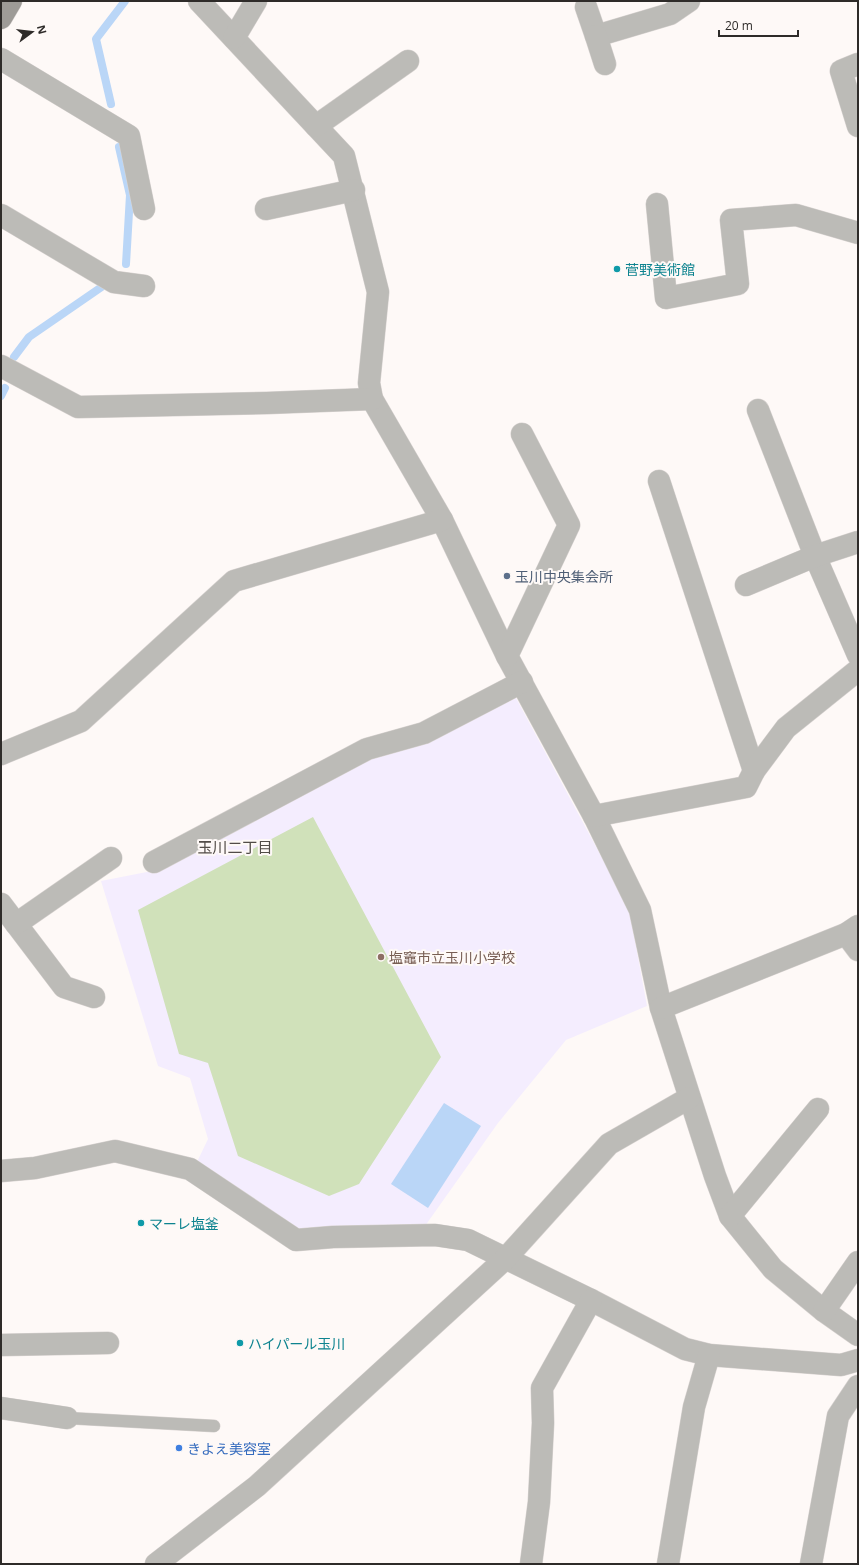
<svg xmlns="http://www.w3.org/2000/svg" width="859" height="1565" font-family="'Open Sans','Noto Sans JP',sans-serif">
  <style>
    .education { fill: #f4edfe }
    .green { fill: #d0e1ba }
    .water { fill: #bad6f7 }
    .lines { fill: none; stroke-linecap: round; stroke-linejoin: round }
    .stream { stroke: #bad6f7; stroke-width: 8 }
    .lane-casing { stroke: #d9d4d2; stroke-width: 13 }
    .street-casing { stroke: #d9d4d2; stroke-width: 23 }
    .secondary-casing { stroke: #d9d4d2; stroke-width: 23 }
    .lane { stroke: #bcbbb7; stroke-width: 12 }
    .street { stroke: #bcbbb7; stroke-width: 22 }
    .secondary { stroke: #9e9b97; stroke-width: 22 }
    .culture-dot { fill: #0f9aa8; stroke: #fef9f7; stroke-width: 1.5 }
    .service-dot { fill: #5c6f8a; stroke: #fef9f7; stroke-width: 1.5 }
    .education-dot { fill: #8d6e63; stroke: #fef9f7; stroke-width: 1.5 }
    .shop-dot { fill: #3f7fe0; stroke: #fef9f7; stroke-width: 1.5 }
    .labels { text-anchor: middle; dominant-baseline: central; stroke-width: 4; stroke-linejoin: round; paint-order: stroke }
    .culture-label { font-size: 14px; fill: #0d838f; stroke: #fef9f7; text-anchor: start }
    .service-label { font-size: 14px; fill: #4e5e75; stroke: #fef9f7; text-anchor: start }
    .education-label { font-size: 14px; fill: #785e54; stroke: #fef9f7; text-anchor: start }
    .shop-label { font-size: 14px; fill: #366cbe; stroke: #fef9f7; text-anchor: start }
    .neighbourhood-label { font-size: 15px; fill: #524c48; stroke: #fef9f7 }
  </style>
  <rect width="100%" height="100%" fill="#fef9f7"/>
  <path class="education" d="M 516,698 L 629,908 L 647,1006 L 566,1040 L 498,1123 L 425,1226 L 302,1231 L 197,1162 L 208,1139 L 190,1078 L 158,1066 L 101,881 L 162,869 L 370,759 L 420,745 Z"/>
  <path class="green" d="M 313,817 L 441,1057 L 359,1184 L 329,1196 L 238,1156 L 208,1063 L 179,1054 L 138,910 Z"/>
  <path class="water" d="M 444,1103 L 481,1126 L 428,1208 L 391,1184 Z"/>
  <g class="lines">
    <g class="stream">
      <path d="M 111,104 L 96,39 L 125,1"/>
      <path d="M 119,147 L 130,195 L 126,264"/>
      <path d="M 14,357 L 29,337 L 103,286"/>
      <path d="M 1,396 L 5,388"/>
    </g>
    <g class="lane-casing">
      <path id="lane" d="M 67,1418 L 214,1426"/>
    </g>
    <g class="street-casing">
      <g id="street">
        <path d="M 199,1 L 344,156 L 378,292 L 369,383 L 372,399 L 442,520 L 507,656 L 594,816 L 640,910 L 661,1008 L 715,1176 L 730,1216 L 773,1269 L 824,1311 L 858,1335"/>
        <path d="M 586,7 L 596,36 L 670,14 L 689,1"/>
        <path d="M 596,36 L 605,64"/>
        <path d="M 234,38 L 256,1"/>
        <path d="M 1,59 L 129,136 L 144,209"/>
        <path d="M 858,64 L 841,71 L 858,126"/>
        <path d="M 316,126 L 408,61"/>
        <path d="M 657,204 L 666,298 L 738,284 L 731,220 L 796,215 L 858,233"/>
        <path d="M 266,209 L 354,190"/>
        <path d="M 1,215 L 114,282 L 144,286"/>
        <path d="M 1,366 L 78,407 L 267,403 L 372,399"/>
        <path d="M 758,410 L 815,556 L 858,655"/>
        <path d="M 659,481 L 754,771"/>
        <path d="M 746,585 L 815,556 L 858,542"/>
        <path d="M 507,656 L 569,525 L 522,434"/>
        <path d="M 1,754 L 81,721 L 234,581 L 442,520"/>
        <path d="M 594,816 L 746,787 L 754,771 L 786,728 L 858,670"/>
        <path d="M 154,862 L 367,749 L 424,733 L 522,682"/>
        <path d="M 1,904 L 64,987 L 94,997"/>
        <path d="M 16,924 L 111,858"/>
        <path d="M 846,934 L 858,950"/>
        <path d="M 661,1008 L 846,934 L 858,926"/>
        <path d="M 1,1171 L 35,1168 L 115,1151 L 190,1169 L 296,1240 L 333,1237 L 435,1235 L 468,1240 L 591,1300 L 685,1349 L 709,1355 L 841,1365 L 858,1360"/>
        <path d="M 730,1216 L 818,1109"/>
        <path d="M 824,1311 L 858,1262"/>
        <path d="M 1,1345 L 108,1343"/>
        <path d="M 1,1408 L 67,1418"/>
        <path d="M 156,1564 L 257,1486 L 506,1258 L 609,1144 L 689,1098"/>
        <path d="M 531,1564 L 539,1502 L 543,1423 L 542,1388 L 591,1300"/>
        <path d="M 668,1564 L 694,1407 L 709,1355"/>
        <path d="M 811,1564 L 838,1416 L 858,1386"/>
      </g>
    </g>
    <g class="secondary-casing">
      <path id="secondary" d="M 1,18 L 11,1"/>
    </g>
    <use href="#lane" class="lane"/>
    <use href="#street" class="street"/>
    <use href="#secondary" class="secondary"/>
  </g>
  <g class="culture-dot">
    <circle cx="617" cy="269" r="4"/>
    <circle cx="141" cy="1223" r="4"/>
    <circle cx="240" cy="1343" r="4"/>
  </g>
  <circle class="service-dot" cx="507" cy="576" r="4"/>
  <circle class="education-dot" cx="381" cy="957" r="4"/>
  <circle class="shop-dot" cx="179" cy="1448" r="4"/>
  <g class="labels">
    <g class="culture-label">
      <text x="625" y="269">菅野美術館</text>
      <text x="149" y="1223">マーレ塩釜</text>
      <text x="248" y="1343">ハイパール玉川</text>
    </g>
    <g class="service-label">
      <text x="515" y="576">玉川中央集会所</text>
    </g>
    <g class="education-label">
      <text x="389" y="957">塩竈市立玉川小学校</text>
    </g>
    <g class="shop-label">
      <text x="187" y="1448">きよえ美容室</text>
    </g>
    <g class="neighbourhood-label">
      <text x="235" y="847">玉川二丁目</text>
    </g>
  </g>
  <rect width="859" height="1565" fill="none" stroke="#2e2b29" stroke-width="4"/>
  <g transform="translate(32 32) rotate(75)" stroke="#fef9f7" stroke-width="3" paint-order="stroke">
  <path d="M0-3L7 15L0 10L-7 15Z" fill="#2e2b29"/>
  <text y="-6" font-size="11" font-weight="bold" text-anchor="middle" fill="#2e2b29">N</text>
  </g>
  <path d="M719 30v6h79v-6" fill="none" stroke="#2e2b29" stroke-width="2"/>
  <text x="725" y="30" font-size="12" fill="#2e2b29" stroke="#fef9f7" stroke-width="3" paint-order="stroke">20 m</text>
</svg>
